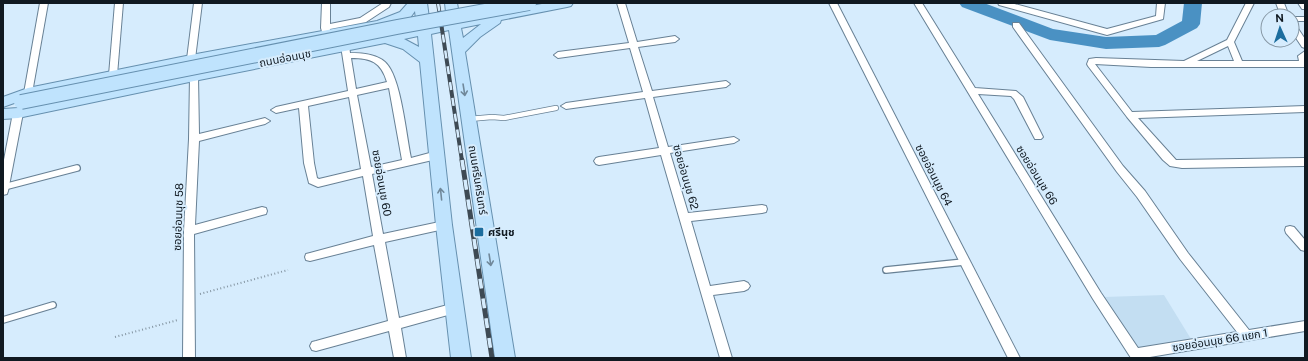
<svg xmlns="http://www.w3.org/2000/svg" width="1308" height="361" font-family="'Public Sans','Noto Sans Thai',sans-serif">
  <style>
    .built { fill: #c3def2 }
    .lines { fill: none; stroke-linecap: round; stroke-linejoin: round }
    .river { fill: #4a91c3; fill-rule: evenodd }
    .service-far1-casing { stroke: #688195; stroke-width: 6 }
    .service-casing { stroke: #688195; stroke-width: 8 }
    .minor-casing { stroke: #688195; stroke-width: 2 }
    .primary-casing { stroke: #6690af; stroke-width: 2 }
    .path { stroke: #8596a3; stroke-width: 2; stroke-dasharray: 1 2.5; stroke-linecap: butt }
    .service-far1 { stroke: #fff; stroke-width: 4.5 }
    .service { stroke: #fff; stroke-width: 5.5 }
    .minor { fill: #fff; fill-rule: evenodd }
    .primary { fill: #bfe3fd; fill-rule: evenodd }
    .rail-far1-casing { stroke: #3e4a54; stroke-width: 4 }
    .rail-casing { stroke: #3e4a54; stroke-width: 5 }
    .rail-far1 { stroke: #d6ecfd; stroke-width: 2.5; stroke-dasharray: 8; stroke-linecap: butt }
    .rail { stroke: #d6ecfd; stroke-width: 3.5; stroke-dasharray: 10; stroke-linecap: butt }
    .primary-bridge-casing { stroke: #6690af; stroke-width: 16; stroke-linecap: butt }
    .primary-bridge { stroke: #bfe3fd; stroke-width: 14 }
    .oneway { stroke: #70889a }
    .poi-dot { fill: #1c6d9e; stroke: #d6ecfd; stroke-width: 1.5 }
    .labels { text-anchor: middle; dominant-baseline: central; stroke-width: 4; stroke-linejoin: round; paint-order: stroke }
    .street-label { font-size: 11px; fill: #101921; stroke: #d6ecfd }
    .poi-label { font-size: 11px; font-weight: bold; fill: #101921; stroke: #d6ecfd; text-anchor: start }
  </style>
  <rect width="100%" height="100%" fill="#d6ecfd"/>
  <path class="built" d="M 1164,295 L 1191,339 L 1136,349 L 1104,297 Z"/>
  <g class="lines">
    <path class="river" d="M 959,3 L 984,3 L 1053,29 L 1106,37 L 1156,35 L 1182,21 L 1184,3 L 1202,3 L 1200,24 L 1197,28 L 1165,45 L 1159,47 L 1106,49 L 1050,40 L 962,7 Z"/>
    <g class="service-far1-casing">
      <path id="service-far1" d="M 469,119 L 492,117 L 504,118 L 556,108"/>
    </g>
    <g class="service-casing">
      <g id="service">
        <path d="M 4,187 L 77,168"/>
        <path d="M 886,270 L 964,262"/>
        <path d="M 3,320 L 53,305"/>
      </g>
    </g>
    <g class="minor-casing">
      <g id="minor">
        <path d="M 40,3 L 48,3 L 32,93 L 28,96 L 24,93 Z"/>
        <path d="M 115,3 L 123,3 L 117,75 L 113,78 L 109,75 Z"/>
        <path d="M 194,3 L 202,3 L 195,59 L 191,62 L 187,59 Z"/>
        <path d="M 322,3 L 330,3 L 330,24 L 360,18 L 383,3 L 391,3 L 389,7 L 366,22 L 330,29 L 329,35 L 323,35 L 321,28 Z"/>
        <path d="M 617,3 L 625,3 L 637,42 L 675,36 L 679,39 L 675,42 L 638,47 L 652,91 L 726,81 L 730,84 L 726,87 L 653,97 L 668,147 L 734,137 L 739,140 L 734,143 L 670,153 L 688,213 L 762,205 L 766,206 L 767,209 L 766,212 L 762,213 L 691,221 L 710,286 L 744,281 L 748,283 L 750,286 L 748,289 L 744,291 L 713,295 L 732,358 L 720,358 L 661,155 L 599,165 L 596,164 L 594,161 L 596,158 L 599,157 L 659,148 L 645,98 L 566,109 L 561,106 L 566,103 L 643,92 L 630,48 L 558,58 L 554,55 L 558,52 L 629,43 Z"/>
        <path d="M 829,3 L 837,3 L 1020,358 L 1008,358 Z"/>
        <path d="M 914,3 L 922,3 L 975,88 L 1016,91 L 1023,97 L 1043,137 L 1041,139 L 1035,139 L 1014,99 L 1011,96 L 978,94 L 1101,293 L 1138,348 L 1237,332 L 1180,259 L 1137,197 L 1117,172 L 1013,27 L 1013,23 L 1019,23 L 1123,166 L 1145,191 L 1188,253 L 1249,330 L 1305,321 L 1305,331 L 1144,358 L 1131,358 L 1093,299 Z"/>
        <path d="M 998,3 L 1011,3 L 1107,29 L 1156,16 L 1157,3 L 1165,3 L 1163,19 L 1107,35 L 999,5 Z"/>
        <path d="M 1246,3 L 1254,3 L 1234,42 L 1242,61 L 1299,61 L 1298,56 L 1305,51 L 1305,67 L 1151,67 L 1095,64 L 1132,112 L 1305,106 L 1305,112 L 1138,118 L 1176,160 L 1305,158 L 1305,166 L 1182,168 L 1170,166 L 1163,160 L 1127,117 L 1088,66 L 1087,64 L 1089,59 L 1096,58 L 1184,61 L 1227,40 ZM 1228,46 L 1234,61 L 1197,61 Z"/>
        <path d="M 1276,3 L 1284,3 L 1289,16 L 1281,16 Z"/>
        <path d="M 1298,3 L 1305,3 L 1305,9 L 1302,9 Z"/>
        <rect x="1292" y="17" width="13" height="4"/>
        <path d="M 1292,23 L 1295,24 L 1305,39 L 1305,48 L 1302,47 L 1292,32 Z"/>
        <path d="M 345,43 L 349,46 L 350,53 C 362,53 376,54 385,62 C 401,76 406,135 411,158 L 437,151 L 442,155 L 437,159 L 372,174 L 383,234 L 444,221 L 448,222 L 449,225 L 448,228 L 444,229 L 385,242 L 399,318 L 455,303 L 459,304 L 461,308 L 459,312 L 455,313 L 401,328 L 406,358 L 394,358 L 389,331 L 316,351 L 312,350 L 310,346 L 312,342 L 316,341 L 388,321 L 374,245 L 310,261 L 306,260 L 305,257 L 306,254 L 310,253 L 373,236 L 363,176 L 318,187 L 309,183 L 304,163 L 299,108 L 276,113 L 271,110 L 276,107 L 348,91 L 341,46 ZM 351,58 C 371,58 381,62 387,82 L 356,89 ZM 389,88 L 402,160 L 371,167 L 357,95 ZM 349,97 L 361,169 L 319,179 L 317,178 L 314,163 L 308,106 Z"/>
        <path d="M 194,73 L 198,76 L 199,134 L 265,118 L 270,121 L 265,124 L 199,141 L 195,225 L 262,207 L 266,208 L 267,211 L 266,214 L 262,215 L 194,234 L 195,358 L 183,358 L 184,231 L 189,139 L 190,76 Z"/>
        <path d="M 18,110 L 23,113 L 8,191 L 7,194 L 3,195 L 3,165 L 13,113 Z"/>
        <path d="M 1290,226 L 1294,227 L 1305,240 L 1305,251 L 1301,250 L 1286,233 L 1285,230 L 1286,227 Z"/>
      </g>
    </g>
    <g class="primary-casing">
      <path id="primary" d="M 408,3 L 427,3 L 430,26 L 447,22 L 445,3 L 457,3 L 460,20 L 547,3 L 573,3 L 571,6 L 567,7 L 501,20 L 500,23 L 480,37 L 465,52 L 515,358 L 495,358 L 449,30 L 431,34 L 452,225 L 471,358 L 451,358 L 436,225 L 420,62 L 403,49 L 385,43 L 194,81 L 18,118 L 3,119 L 3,109 L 18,108 L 194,71 L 417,28 L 415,11 L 410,18 L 375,29 L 191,63 L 31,97 L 3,107 L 3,97 L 28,88 L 191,55 L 377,21 L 400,12 ZM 481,24 L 463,38 L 461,28 ZM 418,36 L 419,47 L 404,39 Z"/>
    </g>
    <g class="path">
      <path d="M 200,294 L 288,270"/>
      <path d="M 115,337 L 178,320"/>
    </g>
    <use href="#service-far1" class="service-far1"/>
    <use href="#service" class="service"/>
    <use href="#minor" class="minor"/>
    <use href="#primary" class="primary"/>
    <g class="rail-far1-casing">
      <path id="rail-far1" d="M 438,3 L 462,161"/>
    </g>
    <g class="rail-casing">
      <path id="rail" d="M 462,160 L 492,358"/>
    </g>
    <use href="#rail-far1" class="rail-far1"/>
    <use href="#rail" class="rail"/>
    <g class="primary-bridge-casing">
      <path id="primary-bridge" d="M 21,102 L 397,27 L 529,3"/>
    </g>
    <use href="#primary-bridge" class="primary-bridge"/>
  </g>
  <defs><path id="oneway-shaft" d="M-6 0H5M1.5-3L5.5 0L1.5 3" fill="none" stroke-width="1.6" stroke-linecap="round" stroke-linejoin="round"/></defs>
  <g class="oneway">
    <use href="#oneway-shaft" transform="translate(464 90) rotate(81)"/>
    <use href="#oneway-shaft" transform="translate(441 194) rotate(-96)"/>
    <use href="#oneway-shaft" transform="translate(490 260) rotate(81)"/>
  </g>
  <rect class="poi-dot" x="474" y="227" width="10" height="10" rx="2"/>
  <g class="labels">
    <g class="street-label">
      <text transform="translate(285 58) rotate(-11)">ถนนอ่อนนุช</text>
      <text transform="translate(934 175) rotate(63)">ซอยอ่อนนุช 64</text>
      <text transform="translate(1037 175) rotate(58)">ซอยอ่อนนุช 66</text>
      <text transform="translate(686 177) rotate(74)">ซอยอ่อนนุช 62</text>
      <text transform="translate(478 180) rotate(81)">ถนนศรีนครินทร์</text>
      <text transform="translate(382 183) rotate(80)">ซอยอ่อนนุช 60</text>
      <text transform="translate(178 217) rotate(-88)">ซอยอ่อนนุช 58</text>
      <text transform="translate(1220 340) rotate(-9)">ซอยอ่อนนุช 66 แยก 1</text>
    </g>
    <g class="poi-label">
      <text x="488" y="232">ศรีนุช</text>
    </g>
  </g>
  <rect width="1308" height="361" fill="none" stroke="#101921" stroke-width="8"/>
  <g transform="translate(1280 28) rotate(357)"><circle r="19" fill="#d6ecfd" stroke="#8798a5"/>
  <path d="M0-3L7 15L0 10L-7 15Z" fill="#1c6d9e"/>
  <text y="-6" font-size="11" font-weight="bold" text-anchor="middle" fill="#101921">N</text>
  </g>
</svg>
